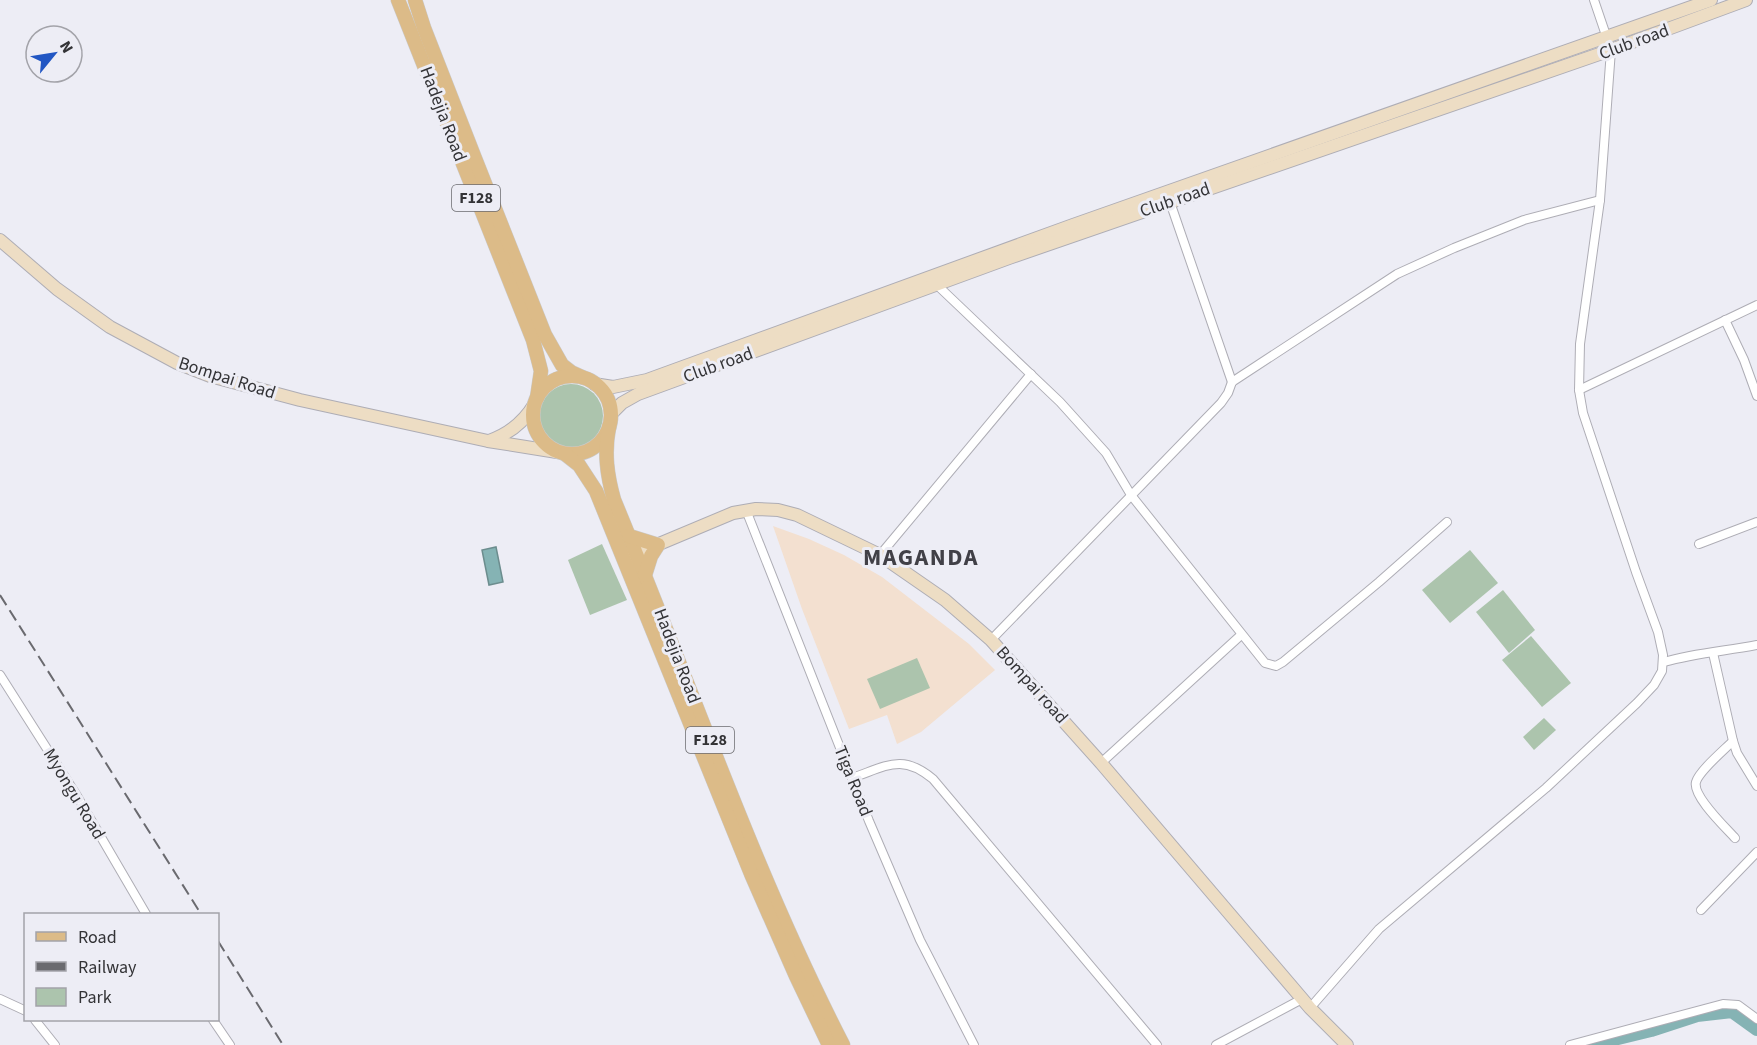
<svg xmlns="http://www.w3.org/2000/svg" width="1757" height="1045" font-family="'Source Sans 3',sans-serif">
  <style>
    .education { fill: #f3e0d0 }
    .green { fill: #acc4ad }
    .water { fill: #85b3b4; stroke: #6c8d8e; stroke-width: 1.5 }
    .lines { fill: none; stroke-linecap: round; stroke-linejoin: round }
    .river { stroke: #85b3b4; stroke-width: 14 }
    .street-casing { stroke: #aeadb5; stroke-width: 10 }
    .secondary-casing { stroke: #aeadb5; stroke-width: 14 }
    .primary-casing { stroke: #cacacb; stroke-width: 15 }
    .street { stroke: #fff; stroke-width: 8 }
    .secondary { stroke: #edddc4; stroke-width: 12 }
    .primary { stroke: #dcbb88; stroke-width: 14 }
    .rail { stroke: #6a6a6f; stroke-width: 2; stroke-dasharray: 12 6; stroke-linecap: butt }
    .labels { text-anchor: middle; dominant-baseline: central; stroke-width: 6; stroke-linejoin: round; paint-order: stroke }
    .shield { fill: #ededf5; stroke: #6b6b6f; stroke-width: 1.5 }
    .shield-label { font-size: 16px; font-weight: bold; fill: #333336 }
    .street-label { font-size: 18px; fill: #333336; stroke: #ededf5 }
    .district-label { font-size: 24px; font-weight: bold; letter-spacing: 1.5px; fill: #414047; stroke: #ededf5 }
  </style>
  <rect width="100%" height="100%" fill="#ededf5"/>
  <path class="education" d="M 773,526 L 809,539 L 844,555 L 882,577 L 969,644 L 995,670 L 921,732 L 897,744 L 887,715 L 849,729 L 802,609 Z"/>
  <g class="green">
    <circle cx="571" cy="416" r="32"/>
    <path d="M 602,544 L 627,600 L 590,615 L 568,560 Z"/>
    <path d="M 1470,550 L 1498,583 L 1450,623 L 1422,590 Z"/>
    <path d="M 1503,590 L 1535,630 L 1509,653 L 1476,612 Z"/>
    <path d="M 1531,636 L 1571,683 L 1542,707 L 1502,660 Z"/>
    <path d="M 917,658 L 930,688 L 880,709 L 867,679 Z"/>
    <path d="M 1544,718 L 1556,730 L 1534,750 L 1523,737 Z"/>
  </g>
  <path class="water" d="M 496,547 L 503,582 L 489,585 L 482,550 Z"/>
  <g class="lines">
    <path class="river" d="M 1589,1045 L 1651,1030 L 1697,1015 L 1732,1011 L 1757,1029"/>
    <g class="street-casing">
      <g id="street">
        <path d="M 1170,202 L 1232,382"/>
        <path d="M 937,285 L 1060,402 L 1106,453 L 1131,495 L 1265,663 L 1276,666 L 1283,662 L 1379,582 L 1447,522"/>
        <path d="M 1725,320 L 1744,360 L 1757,396"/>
        <path d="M 1579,390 L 1757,305"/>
        <path d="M 746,510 L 869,821 L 920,940 L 974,1045"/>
        <path d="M 1699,544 L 1757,522"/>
        <path d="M 880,555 L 1031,374"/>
        <path d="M 991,640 L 1221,403 L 1228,393 L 1232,382 L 1397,274 L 1454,248 L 1524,220 L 1600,200"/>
        <path d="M 1713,653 L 1733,741 L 1737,753 L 1757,786"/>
        <path d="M 1664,662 C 1695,653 1726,651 1757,645"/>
        <path d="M 0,675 L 77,796 L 146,914"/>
        <path d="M 1733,741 C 1724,750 1699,771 1696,782 C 1692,796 1726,828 1735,838"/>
        <path d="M 1101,763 L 1241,635"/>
        <path d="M 852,778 C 887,766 902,753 933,779 L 1157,1045"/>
        <path d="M 1701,910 L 1757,852"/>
        <path d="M 0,999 L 26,1011"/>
        <path d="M 1310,1008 L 1379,929 L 1546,788 L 1637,703 L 1654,685 L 1662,671 L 1663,655 L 1658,632 L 1636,572 L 1583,413 L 1579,390 L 1580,344 L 1600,200 L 1611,50 L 1594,0"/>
        <path d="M 35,1020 L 55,1045"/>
        <path d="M 213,1020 L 230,1045"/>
        <path d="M 1216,1045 L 1302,999"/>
        <path d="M 1570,1045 L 1723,1004 L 1738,1005 L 1757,1019"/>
      </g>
    </g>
    <g class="secondary-casing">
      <g id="secondary">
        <path d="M 0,240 L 57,289 L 110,327 L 177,363 L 210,376 L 300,400 L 488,441 L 557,452"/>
        <path d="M 594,384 L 613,387 L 647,380 L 1073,225 L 1711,0"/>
        <path d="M 611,414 L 622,403 L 638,394 L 1009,258 L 1611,50 L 1746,0"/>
        <path d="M 489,441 C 509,434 523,423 534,405"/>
        <path d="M 628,557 L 733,513 L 756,509 L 778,510 L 797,515 L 880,555 L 945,600 L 991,640 L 1101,763 L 1310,1008 L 1347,1045"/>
      </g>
    </g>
    <g class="primary-casing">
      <g id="primary">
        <path d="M 398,0 L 533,340 L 541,371 L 537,398"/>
        <path d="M 415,0 L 424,28 L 474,156 L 545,335 L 562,365 L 571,372 L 582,377"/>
        <circle cx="572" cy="415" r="39"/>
        <path d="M 609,427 C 604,453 607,475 614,500 C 690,682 753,870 843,1045"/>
        <path d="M 565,454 L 579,465 L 596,491 L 752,876 L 796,976 L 829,1045"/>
        <path d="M 629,536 L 658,545 L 651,556 L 645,575"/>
      </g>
    </g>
    <use href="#street" class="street"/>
    <use href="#secondary" class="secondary"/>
    <use href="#primary" class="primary"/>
    <g class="rail">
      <path d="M 0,595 L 201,914"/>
      <path d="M 218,941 L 283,1045"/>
    </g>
  </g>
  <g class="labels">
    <g class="shield">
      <rect x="452" y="185" width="48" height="26" rx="4.5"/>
      <rect x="686" y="727" width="48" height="26" rx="4.5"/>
    </g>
    <g class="shield-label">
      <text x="476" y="198">F128</text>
      <text x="710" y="740">F128</text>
    </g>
    <g class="street-label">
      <text transform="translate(1634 42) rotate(-20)">Club road</text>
      <text transform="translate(443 114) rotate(69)">Hadejia Road</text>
      <text transform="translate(1175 200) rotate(-19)">Club road</text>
      <text transform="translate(718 365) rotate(-20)">Club road</text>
      <text transform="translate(227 378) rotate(18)">Bompai Road</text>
      <text transform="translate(677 656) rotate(69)">Hadejia Road</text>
      <text transform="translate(1032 685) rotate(48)">Bompai road</text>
      <text transform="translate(853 781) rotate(68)">Tiga Road</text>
      <text transform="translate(74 794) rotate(59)">Myongu Road</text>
    </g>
    <g class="district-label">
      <text x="921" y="557">MAGANDA</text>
    </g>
  </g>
  <rect x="24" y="913" width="195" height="108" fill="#ededf5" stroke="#a3a3a9" stroke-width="1.5"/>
  <rect x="36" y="932" width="30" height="9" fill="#dcbb88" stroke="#a3a3a9" stroke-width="1.5"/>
  <text x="78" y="943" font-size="18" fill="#333336">Road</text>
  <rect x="36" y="962" width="30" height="9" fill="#6a6a6f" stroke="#a3a3a9" stroke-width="1.5"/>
  <text x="78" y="973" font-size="18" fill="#333336">Railway</text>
  <rect x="36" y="988" width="30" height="18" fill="#acc4ad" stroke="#a3a3a9" stroke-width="1.5"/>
  <text x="78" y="1003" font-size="18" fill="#333336">Park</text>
  <g transform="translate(54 54) rotate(60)"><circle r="28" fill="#ededf5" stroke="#a3a3a9" stroke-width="1.5"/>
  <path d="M0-4.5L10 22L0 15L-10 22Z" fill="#2156c3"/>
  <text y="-9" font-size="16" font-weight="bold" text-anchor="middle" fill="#333336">N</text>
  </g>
</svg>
